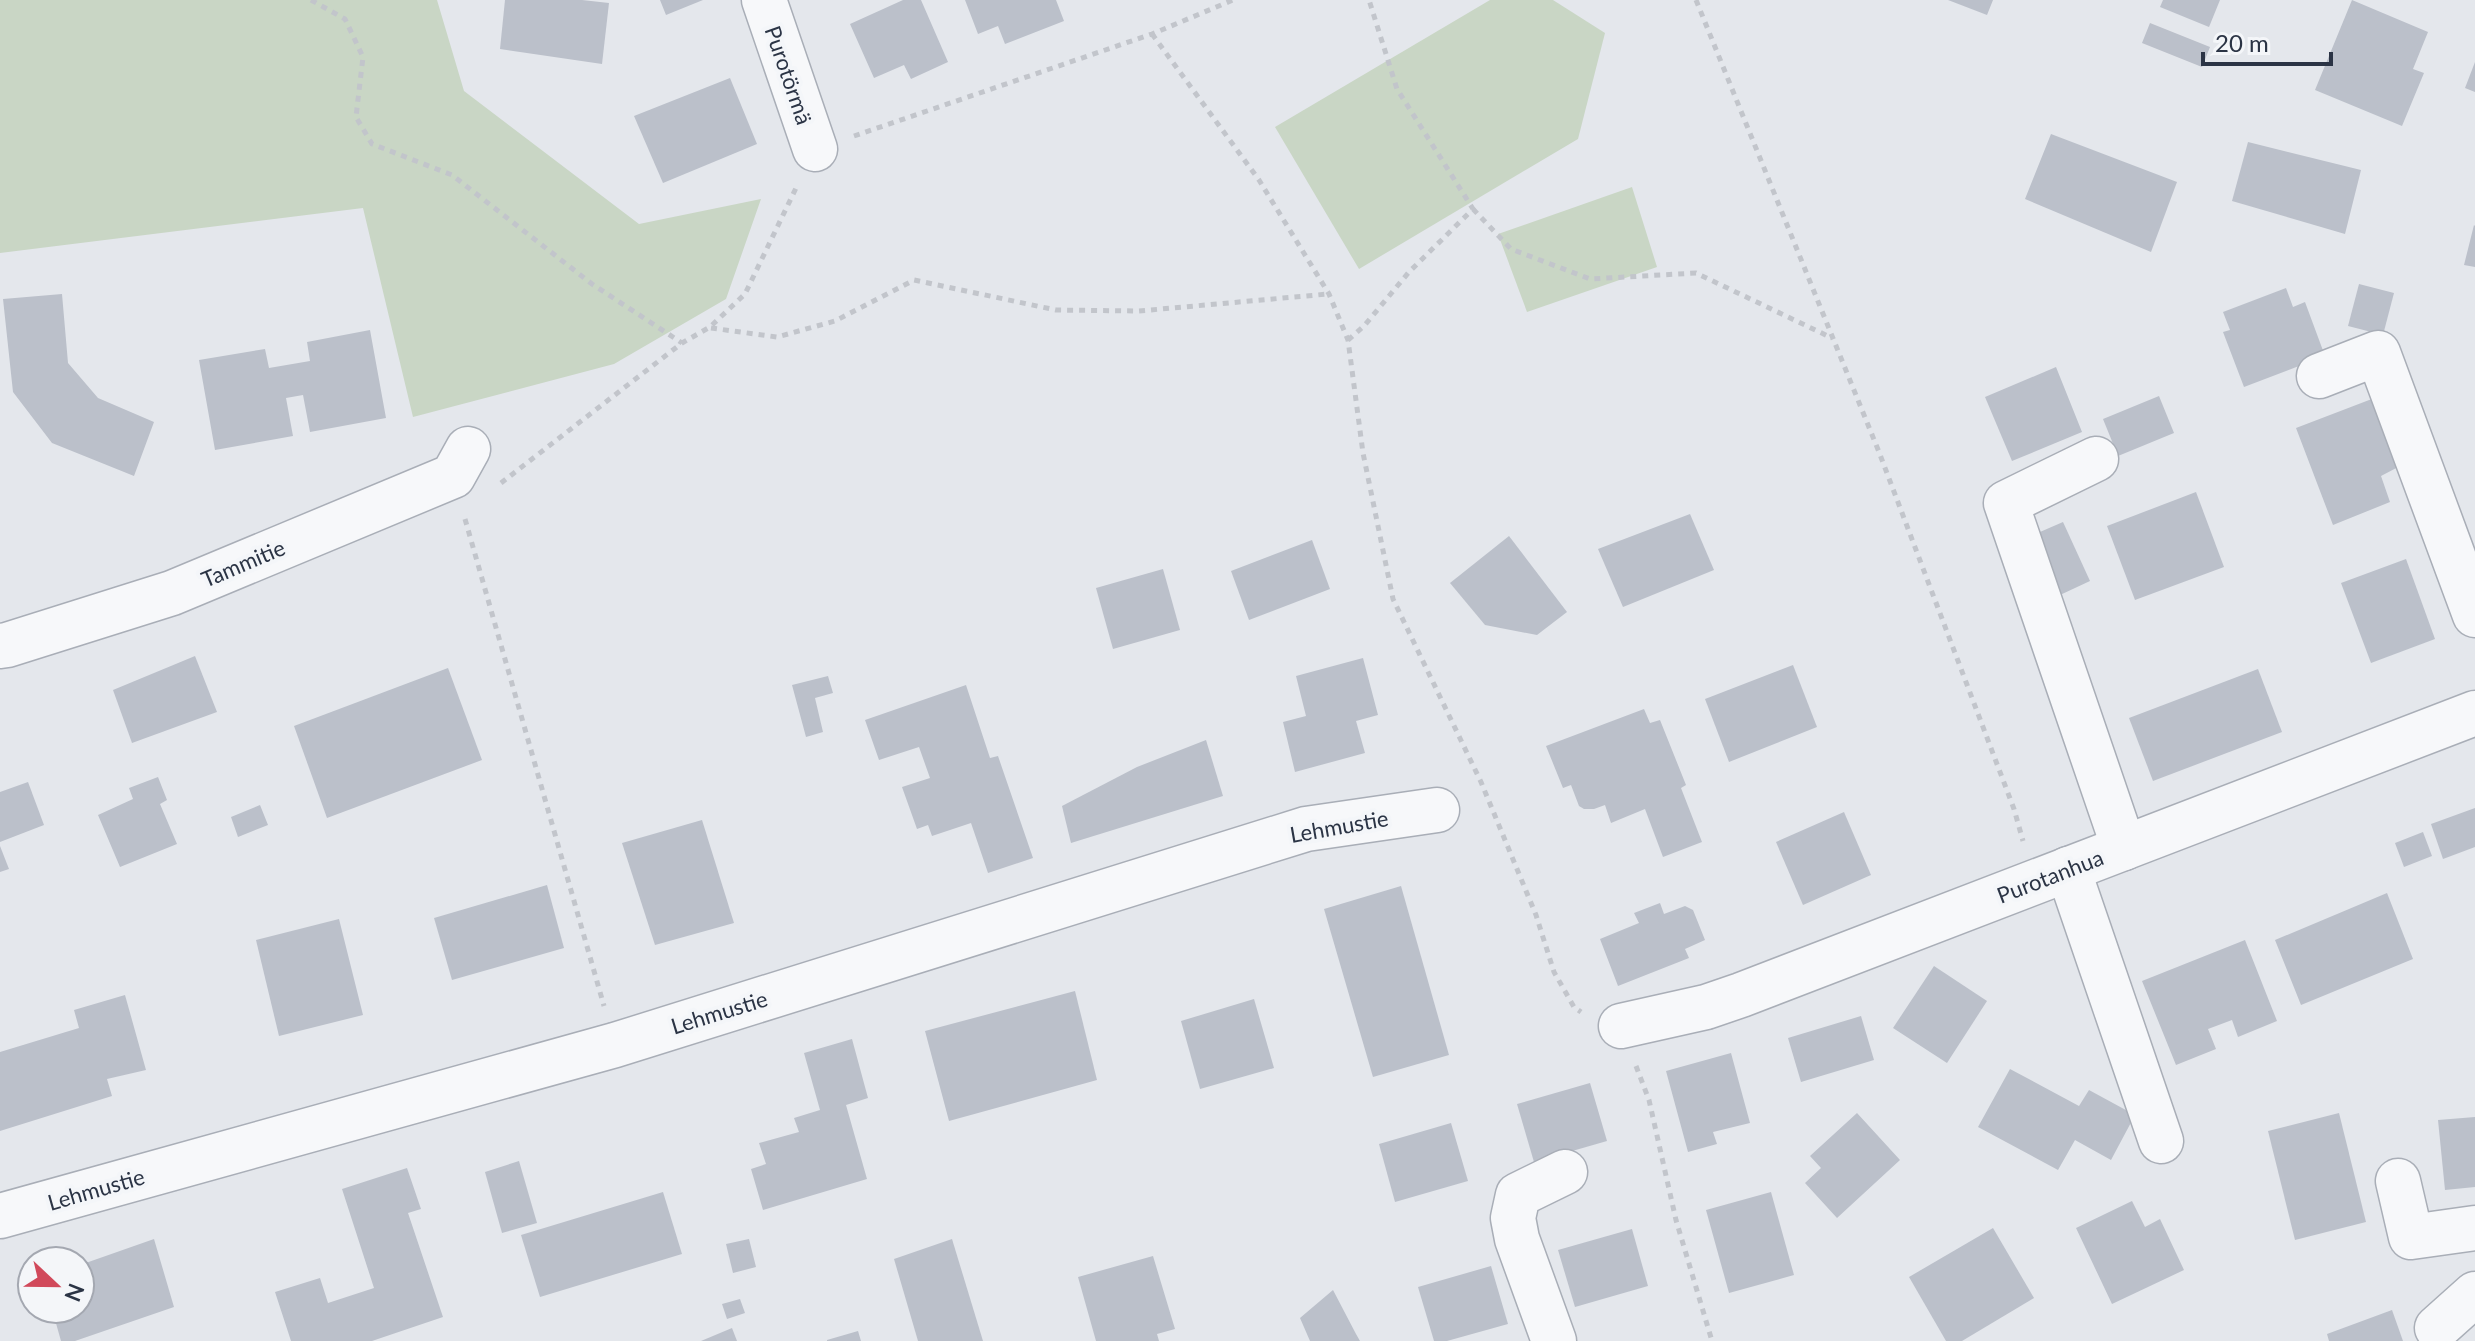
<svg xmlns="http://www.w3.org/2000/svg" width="2475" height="1341" font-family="Lato,sans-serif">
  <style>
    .green { fill: #c9d6c5 }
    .building { fill: #bbc0ca }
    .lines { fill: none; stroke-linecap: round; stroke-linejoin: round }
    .minor-casing { stroke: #a9aeb7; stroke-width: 47 }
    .path { stroke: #c2c5cb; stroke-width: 5; stroke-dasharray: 6 6; stroke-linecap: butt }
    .minor { stroke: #f7f8fa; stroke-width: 44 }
    .labels { text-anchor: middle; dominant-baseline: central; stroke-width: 8; stroke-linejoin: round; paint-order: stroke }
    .street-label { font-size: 22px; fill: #2b3445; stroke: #f4f6f9 }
  </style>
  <rect width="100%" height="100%" fill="#e4e7ec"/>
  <g class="green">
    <path d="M 0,0 L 437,0 L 464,91 L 639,224 L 761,199 L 726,299 L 614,364 L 413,417 L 363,208 L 0,253 Z"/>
    <path d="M 1490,0 L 1553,0 L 1605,33 L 1578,139 L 1359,269 L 1275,127 Z"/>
    <path d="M 1632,187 L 1657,267 L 1527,312 L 1498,234 Z"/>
  </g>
  <g class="building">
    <path d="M 505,0 L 582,0 L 609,3 L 602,64 L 500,49 Z"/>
    <path d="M 660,0 L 703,0 L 666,15 Z"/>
    <path d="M 903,0 L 921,0 L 948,62 L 911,79 L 904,65 L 874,78 L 850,24 Z"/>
    <path d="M 965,0 L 1056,0 L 1064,21 L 1005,44 L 998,26 L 978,34 Z"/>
    <path d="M 1948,0 L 1993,0 L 1987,15 Z"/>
    <path d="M 2163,0 L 2220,0 L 2209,27 L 2160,7 Z"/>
    <path d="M 2352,0 L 2428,32 L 2413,69 L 2424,73 L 2402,126 L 2315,90 Z"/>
    <path d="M 2150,23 L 2210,47 L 2202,67 L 2142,43 Z"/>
    <path d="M 2475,62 L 2475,92 L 2465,88 Z"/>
    <path d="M 730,78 L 757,144 L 663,183 L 634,116 Z"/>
    <path d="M 2051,134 L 2177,182 L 2151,252 L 2025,199 Z"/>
    <path d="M 2248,142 L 2361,170 L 2345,234 L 2232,201 Z"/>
    <path d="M 2474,225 L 2475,226 L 2475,267 L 2464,265 Z"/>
    <path d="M 2359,284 L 2394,293 L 2383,335 L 2348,326 Z"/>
    <path d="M 2286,288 L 2293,307 L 2305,302 L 2325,356 L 2244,387 L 2223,332 L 2230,330 L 2223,312 Z"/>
    <path d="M 62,294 L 68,363 L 98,398 L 154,422 L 134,476 L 52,443 L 13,392 L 3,299 Z"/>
    <path d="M 370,330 L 386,418 L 310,432 L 303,395 L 286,398 L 293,436 L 215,450 L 199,360 L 265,349 L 269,368 L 310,361 L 307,342 Z"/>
    <path d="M 2056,367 L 2082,432 L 2012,461 L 1985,397 Z"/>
    <path d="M 2159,396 L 2174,433 L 2118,456 L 2103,419 Z"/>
    <path d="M 2377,397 L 2402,465 L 2381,476 L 2390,502 L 2333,525 L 2296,428 Z"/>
    <path d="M 2196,492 L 2224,567 L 2135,600 L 2107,526 Z"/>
    <path d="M 1690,514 L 1714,570 L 1623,607 L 1598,549 Z"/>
    <path d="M 2063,522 L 2090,581 L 2060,595 L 2033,535 Z"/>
    <path d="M 1509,536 L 1567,612 L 1537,635 L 1485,625 L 1450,583 Z"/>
    <path d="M 1312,540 L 1330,589 L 1249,620 L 1231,571 Z"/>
    <path d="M 2406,559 L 2435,639 L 2371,663 L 2341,583 Z"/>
    <path d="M 1163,569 L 1180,630 L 1113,649 L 1096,588 Z"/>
    <path d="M 195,656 L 217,712 L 132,743 L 113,690 Z"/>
    <path d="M 1363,658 L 1378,715 L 1356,721 L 1365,753 L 1295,772 L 1283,722 L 1306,716 L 1296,676 Z"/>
    <path d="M 1793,665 L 1817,727 L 1729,762 L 1705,699 Z"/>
    <path d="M 448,668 L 482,760 L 327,818 L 294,726 Z"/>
    <path d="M 2258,669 L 2282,732 L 2153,781 L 2129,718 Z"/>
    <path d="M 828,676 L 833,693 L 815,698 L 823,732 L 806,737 L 792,685 Z"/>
    <path d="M 966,685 L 990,758 L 998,756 L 1033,858 L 988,873 L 971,823 L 932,836 L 928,825 L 917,829 L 902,787 L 930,778 L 919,747 L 879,760 L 865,720 Z"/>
    <path d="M 1644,709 L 1650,723 L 1660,720 L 1686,785 L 1681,788 L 1702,842 L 1663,857 L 1645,809 L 1611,823 L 1605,805 L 1594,809 L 1584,809 L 1579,806 L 1571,785 L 1563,788 L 1546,746 Z"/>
    <path d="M 1206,740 L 1223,796 L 1071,843 L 1062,806 L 1137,767 Z"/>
    <path d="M 158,777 L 167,800 L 160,804 L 177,844 L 120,867 L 98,815 L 133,799 L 129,788 Z"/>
    <path d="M 28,782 L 44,825 L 0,842 L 0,792 Z"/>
    <path d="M 260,805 L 268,825 L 238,837 L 231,817 Z"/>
    <path d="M 2475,808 L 2475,847 L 2443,859 L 2431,824 Z"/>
    <path d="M 1844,812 L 1871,875 L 1803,905 L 1776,842 Z"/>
    <path d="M 702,820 L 734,923 L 655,945 L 622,843 Z"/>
    <path d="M 2423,832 L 2432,856 L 2404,867 L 2395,843 Z"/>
    <path d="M 0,846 L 9,869 L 0,872 Z"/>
    <path d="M 547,885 L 564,948 L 452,980 L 434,918 Z"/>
    <path d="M 1401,886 L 1449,1055 L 1373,1077 L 1324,909 Z"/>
    <path d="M 2387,893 L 2413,959 L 2301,1005 L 2275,940 Z"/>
    <path d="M 1660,903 L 1664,914 L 1685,906 L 1693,910 L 1705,940 L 1685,949 L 1689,958 L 1618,986 L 1600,939 L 1639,923 L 1634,913 Z"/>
    <path d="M 339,919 L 363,1015 L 279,1036 L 256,940 Z"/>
    <path d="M 2245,940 L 2277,1021 L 2238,1037 L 2232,1020 L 2208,1029 L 2216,1049 L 2176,1065 L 2142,981 Z"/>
    <path d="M 1934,966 L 1987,1001 L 1947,1063 L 1893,1028 Z"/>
    <path d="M 1075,991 L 1097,1080 L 949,1121 L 925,1031 Z"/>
    <path d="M 125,995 L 146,1070 L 107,1079 L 112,1096 L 0,1131 L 0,1052 L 79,1028 L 74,1010 Z"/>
    <path d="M 1254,999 L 1274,1068 L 1200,1089 L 1181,1021 Z"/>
    <path d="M 1861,1016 L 1874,1060 L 1801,1082 L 1788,1038 Z"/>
    <path d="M 852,1039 L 868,1098 L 846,1105 L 867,1179 L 763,1210 L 751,1169 L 766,1164 L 759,1143 L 799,1132 L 794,1118 L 820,1110 L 804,1053 Z"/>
    <path d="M 1731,1053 L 1750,1123 L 1713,1132 L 1717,1144 L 1688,1152 L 1666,1071 Z"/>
    <path d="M 2010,1069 L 2079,1106 L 2089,1090 L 2135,1115 L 2111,1160 L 2075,1140 L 2058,1170 L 1978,1127 Z"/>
    <path d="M 1590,1083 L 1607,1141 L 1534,1162 L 1517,1104 Z"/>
    <path d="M 1857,1113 L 1900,1160 L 1837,1218 L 1805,1183 L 1821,1168 L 1810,1156 Z"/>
    <path d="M 2339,1113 L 2366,1222 L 2295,1240 L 2268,1131 Z"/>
    <path d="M 2475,1117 L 2475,1187 L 2445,1190 L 2438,1120 Z"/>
    <path d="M 1451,1123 L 1468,1181 L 1395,1202 L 1379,1144 Z"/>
    <path d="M 519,1161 L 537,1223 L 502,1233 L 485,1172 Z"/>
    <path d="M 407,1168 L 421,1209 L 408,1213 L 443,1317 L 372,1341 L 291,1341 L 275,1292 L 320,1278 L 328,1303 L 374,1288 L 342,1189 Z"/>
    <path d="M 663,1192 L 682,1254 L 540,1297 L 521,1235 Z"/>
    <path d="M 1771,1192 L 1794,1275 L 1729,1293 L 1706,1210 Z"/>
    <path d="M 2132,1201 L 2145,1227 L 2160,1219 L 2184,1270 L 2112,1304 L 2076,1228 Z"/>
    <path d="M 1993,1228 L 2034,1298 L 1962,1341 L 1946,1341 L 1909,1277 Z"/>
    <path d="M 1632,1229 L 1648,1286 L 1575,1307 L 1558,1250 Z"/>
    <path d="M 154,1239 L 174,1307 L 75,1341 L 61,1341 L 52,1309 L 80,1309 L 80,1265 Z"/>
    <path d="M 749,1239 L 756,1267 L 733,1273 L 726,1244 Z"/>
    <path d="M 952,1239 L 983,1341 L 918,1341 L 894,1259 Z"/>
    <path d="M 1153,1256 L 1175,1329 L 1157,1334 L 1159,1341 L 1096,1341 L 1078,1277 Z"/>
    <path d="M 1491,1266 L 1508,1324 L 1447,1341 L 1434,1341 L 1418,1287 Z"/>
    <path d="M 1333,1290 L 1356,1334 L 1360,1341 L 1310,1341 L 1300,1318 Z"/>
    <path d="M 740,1299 L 745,1313 L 727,1319 L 722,1304 Z"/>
    <path d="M 2392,1310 L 2403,1341 L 2329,1341 L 2327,1334 Z"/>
    <path d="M 732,1328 L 737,1341 L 701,1341 Z"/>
    <path d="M 858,1331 L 861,1341 L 827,1341 L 827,1340 Z"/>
  </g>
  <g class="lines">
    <g class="minor-casing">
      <g id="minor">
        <path d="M 764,0 L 815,149"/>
        <path d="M 2319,376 L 2378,353 L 2475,615"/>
        <path d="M 2096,459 L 2006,503 L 2124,848"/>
        <path d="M 0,646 L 7,645 L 172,593 L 453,476 L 468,449"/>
        <path d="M 2068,869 L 2161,1141"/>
        <path d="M 1621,1026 L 1706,1007 L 1741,995 L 2475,713"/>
        <path d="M 2398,1181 L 2411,1237 L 2475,1228"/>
        <path d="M 0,1216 L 615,1045 L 1306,829 L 1437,810"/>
        <path d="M 2437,1328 L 2475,1294"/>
        <path d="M 1554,1341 L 1517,1239 L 1513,1218 L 1518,1195 L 1565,1172"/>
      </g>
    </g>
    <g class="path">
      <path d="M 311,0 L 345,19 L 363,57 L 356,117 L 372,144 L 452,175 L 592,284 L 682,343"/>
      <path d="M 1696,0 L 1879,452 L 2014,809 L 2023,841"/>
      <path d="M 1152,34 L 1259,180 L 1329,294 L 1348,340 L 1363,453 L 1393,599 L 1481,782 L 1536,915 L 1554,972 L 1574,1007 L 1581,1012"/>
      <path d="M 854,136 L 1152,34 L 1233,0"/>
      <path d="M 1473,209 L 1511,249 L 1590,279 L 1696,273 L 1832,338"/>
      <path d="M 711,328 L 777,337 L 835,321 L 914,280 L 1056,310 L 1139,311 L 1328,294"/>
      <path d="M 1348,340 L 1364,326 L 1409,272 L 1473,209 L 1397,89 L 1369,0"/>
      <path d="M 501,483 L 682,343 L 710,327 L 745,294 L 797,186"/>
      <path d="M 465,519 L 604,1006"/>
      <path d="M 1636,1066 L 1649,1100 L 1676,1220 L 1712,1341"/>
    </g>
    <use href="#minor" class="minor"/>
  </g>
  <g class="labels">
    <g class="street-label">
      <text transform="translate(789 75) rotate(71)">Purotörmä</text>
      <text transform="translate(243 563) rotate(-23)">Tammitie</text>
      <text transform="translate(1339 826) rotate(-10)">Lehmustie</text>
      <text transform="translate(2050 876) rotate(-21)">Purotanhua</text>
      <text transform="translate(719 1012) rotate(-17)">Lehmustie</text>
      <text transform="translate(96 1189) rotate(-16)">Lehmustie</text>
    </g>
  </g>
  <g transform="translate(56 1285) rotate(112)"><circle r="38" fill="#f4f6f9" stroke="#a4a8b1" stroke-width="2"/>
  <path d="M0-6L14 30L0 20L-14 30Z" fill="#d1495b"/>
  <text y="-12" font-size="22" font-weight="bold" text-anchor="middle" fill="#2b3445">N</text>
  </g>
  <path d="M2203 52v12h128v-12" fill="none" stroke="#2b3445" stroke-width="4"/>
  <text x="2215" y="52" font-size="24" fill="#2b3445" stroke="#f4f6f9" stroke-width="6" paint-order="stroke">20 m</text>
</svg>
